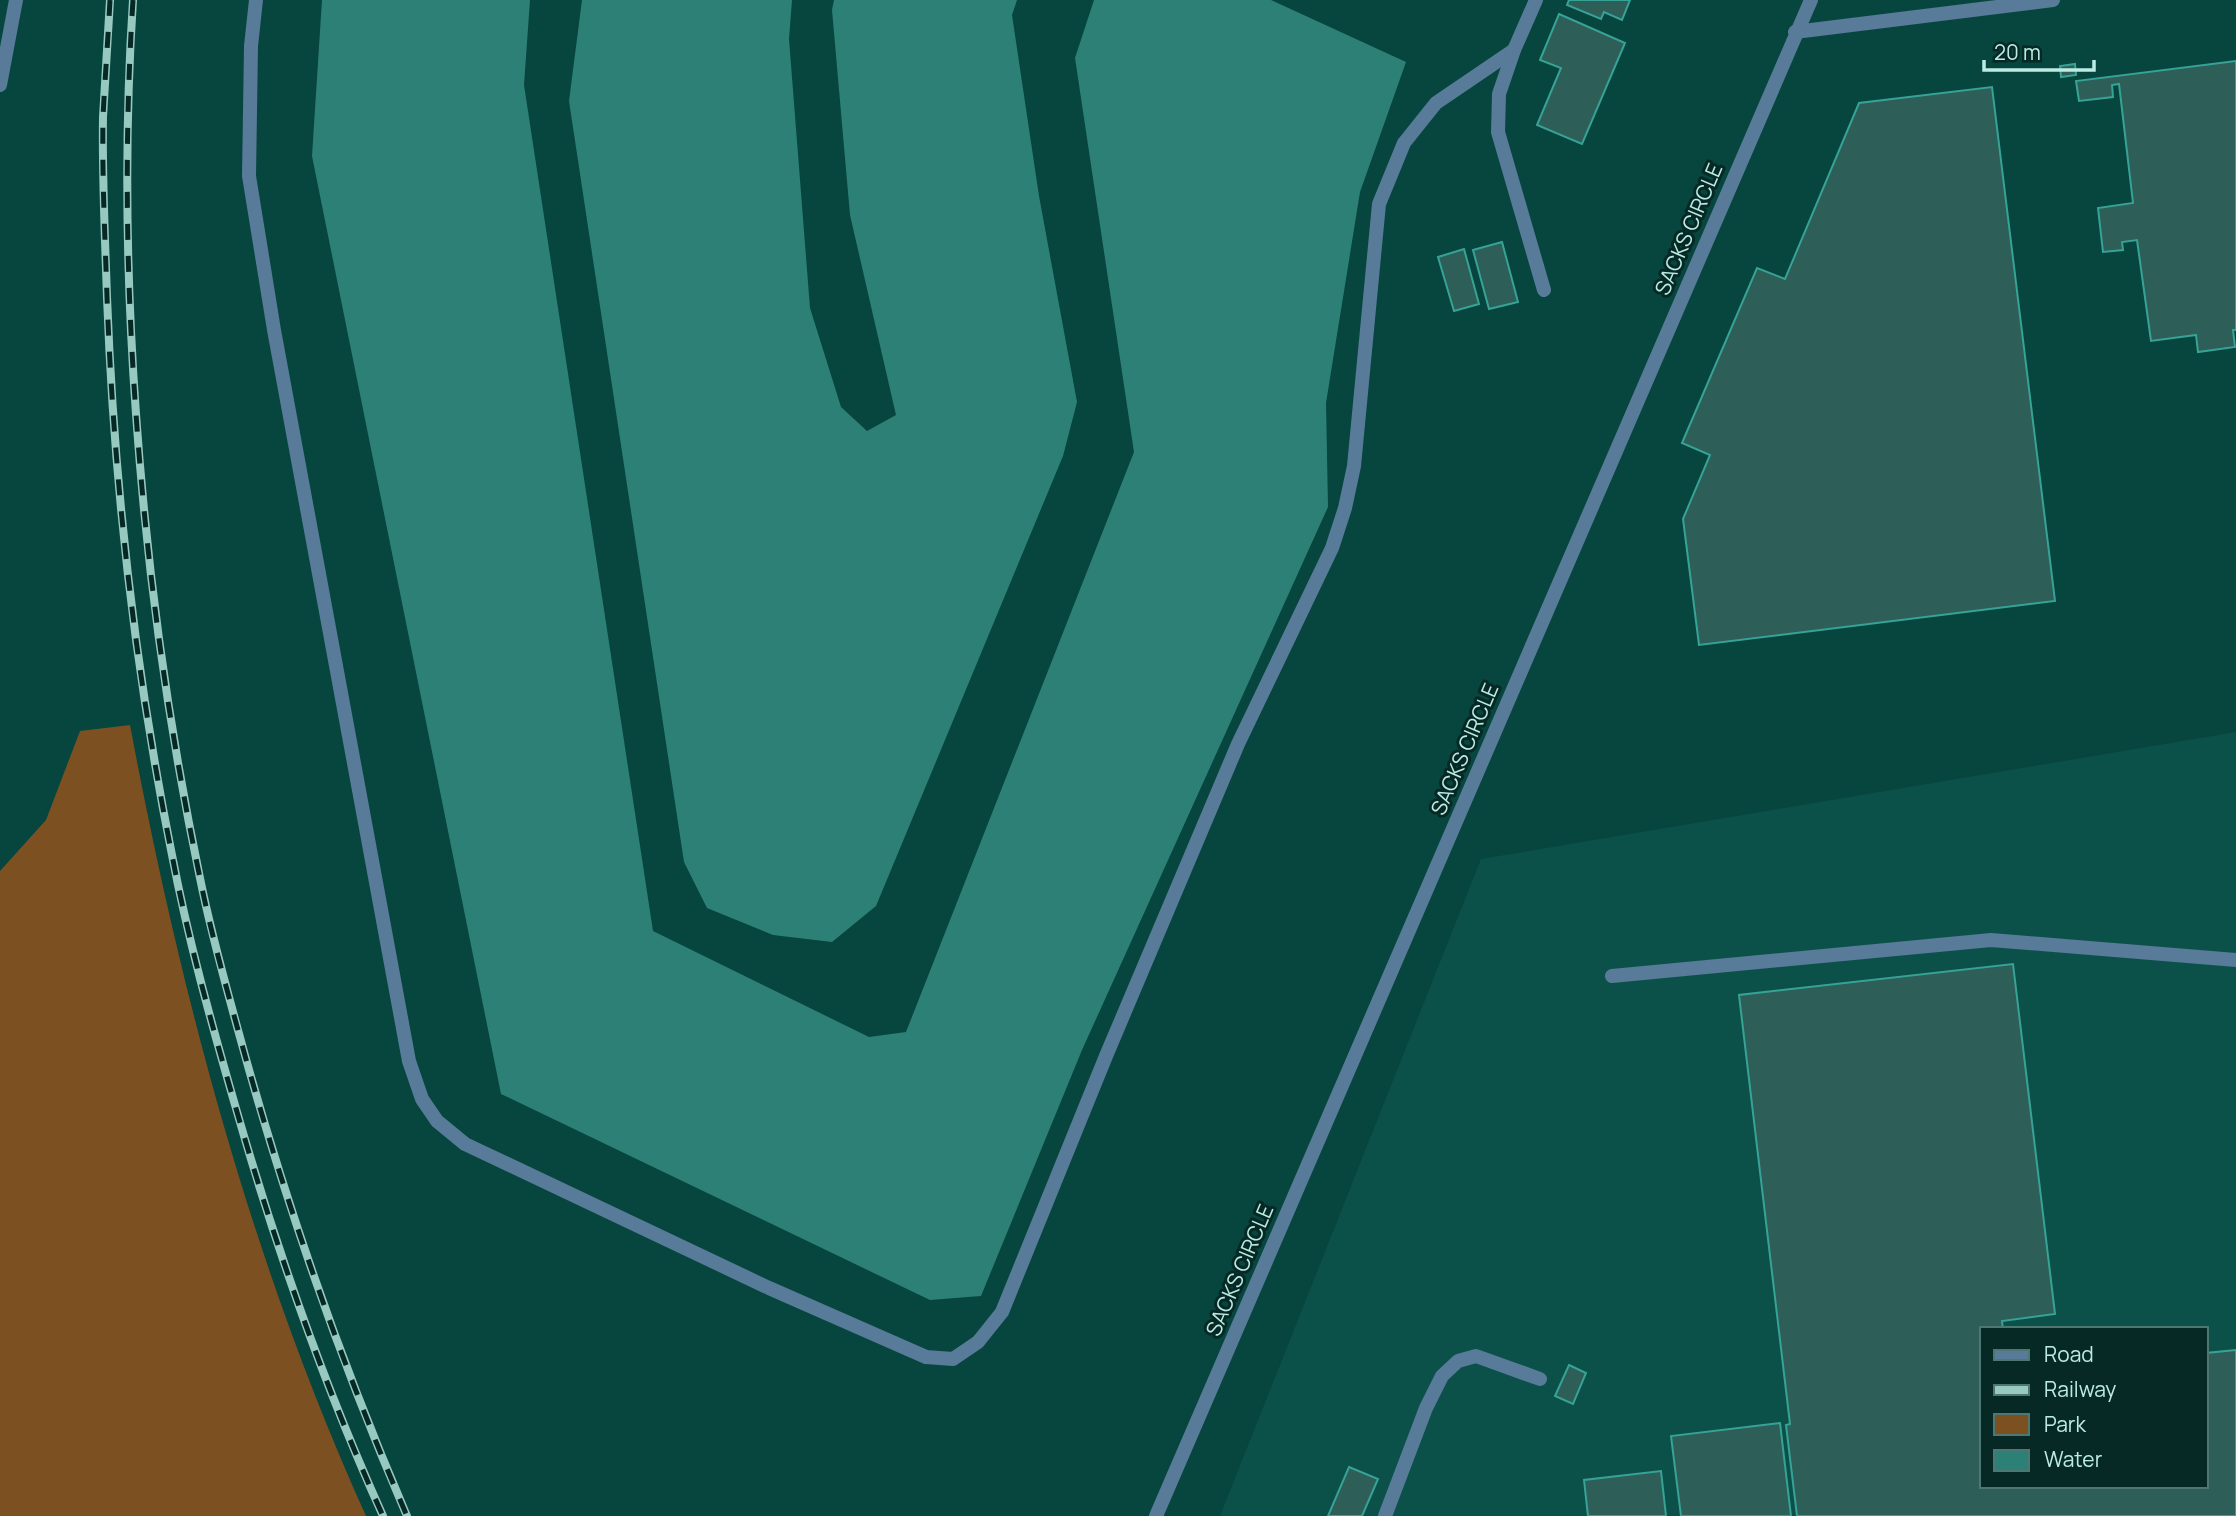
<svg xmlns="http://www.w3.org/2000/svg" width="2236" height="1516" font-family="Manrope,sans-serif">
  <style>
    .built { fill: #0b514a; fill-rule: evenodd }
    .green { fill: #7c5021 }
    .water { fill: #2d8076 }
    .building { fill: #2d5e57; stroke: #36a396; stroke-width: 2 }
    .lines { fill: none; stroke-linecap: round; stroke-linejoin: round }
    .service { stroke: #577b98; stroke-width: 14 }
    .minor { stroke: #577b98; stroke-width: 14 }
    .rail-casing { stroke: #97c9c1; stroke-width: 8 }
    .rail { stroke: #062925; stroke-width: 5; stroke-dasharray: 16; stroke-linecap: butt }
    .labels { text-anchor: middle; dominant-baseline: central; stroke-width: 6; stroke-linejoin: round; paint-order: stroke }
    .street-label { font-size: 21px; fill: #bcebe3; stroke: #062925 }
  </style>
  <rect width="100%" height="100%" fill="#07453f"/>
  <path class="built" d="M 2236,732 L 2236,1516 L 1220,1516 L 1481,859 ZM 1982,1329 L 2206,1329 L 2206,1486 L 1982,1486 Z"/>
  <path class="green" d="M 130,725 C 181,996 252,1264 366,1516 L 0,1516 L 0,871 L 46,820 L 80,731 Z"/>
  <g class="water">
    <path d="M 322,0 L 530,0 L 524,85 L 653,931 L 869,1037 L 906,1032 L 1134,452 L 1075,58 L 1094,0 L 1271,0 L 1406,62 L 1360,192 L 1326,403 L 1328,507 L 1082,1050 L 981,1296 L 930,1300 L 501,1094 L 312,156 Z"/>
    <path d="M 582,0 L 792,0 L 789,39 L 810,308 L 841,407 L 867,431 L 896,415 L 850,215 L 832,10 L 834,0 L 1017,0 L 1012,15 L 1039,196 L 1077,402 L 1063,456 L 876,906 L 832,942 L 773,935 L 707,908 L 684,862 L 569,101 Z"/>
  </g>
  <g class="building">
    <path d="M 1569,0 L 1630,0 L 1622,20 L 1604,12 L 1601,19 L 1567,5 Z"/>
    <path d="M 1559,14 L 1625,43 L 1582,144 L 1537,125 L 1561,68 L 1540,60 Z"/>
    <path d="M 2236,61 L 2236,330 L 2233,330 L 2235,347 L 2198,352 L 2196,335 L 2151,341 L 2137,240 L 2122,242 L 2123,250 L 2103,252 L 2098,208 L 2133,203 L 2119,84 L 2112,85 L 2113,97 L 2079,101 L 2076,81 Z"/>
    <path d="M 2075,64 L 2076,75 L 2061,77 L 2060,66 Z"/>
    <path d="M 1992,87 L 2055,601 L 1699,645 L 1683,519 L 1710,455 L 1682,443 L 1757,268 L 1785,279 L 1859,103 Z"/>
    <path d="M 1502,242 L 1518,302 L 1489,309 L 1473,250 Z"/>
    <path d="M 1464,249 L 1479,304 L 1454,311 L 1438,257 Z"/>
    <path d="M 2013,964 L 2055,1314 L 2002,1321 L 2003,1329 L 1982,1329 L 1982,1486 L 2206,1486 L 2206,1353 L 2236,1350 L 2236,1516 L 1797,1516 L 1786,1425 L 1790,1424 L 1739,995 Z"/>
    <path d="M 1569,1365 L 1586,1373 L 1573,1404 L 1555,1396 Z"/>
    <path d="M 1780,1423 L 1791,1516 L 1681,1516 L 1671,1436 Z"/>
    <path d="M 1349,1467 L 1378,1479 L 1362,1516 L 1328,1516 Z"/>
    <path d="M 1661,1471 L 1666,1516 L 1588,1516 L 1584,1480 Z"/>
  </g>
  <g class="lines">
    <g class="service">
      <path d="M 256,0 L 251,46 L 249,176 L 274,330 L 409,1061 L 422,1099 L 437,1121 L 465,1144 L 769,1288 L 926,1357 L 953,1359 L 978,1342 L 1002,1312 L 1106,1056 L 1238,744 L 1332,548 L 1345,508 L 1354,466 L 1379,204 L 1404,143 L 1436,103 L 1514,50"/>
      <path d="M 1536,0 L 1514,50 L 1499,94 L 1498,132 L 1544,290"/>
      <path d="M 0,85 L 16,0"/>
      <path d="M 1612,976 L 1991,940 L 2236,960"/>
      <path d="M 1156,1516 L 1811,0"/>
      <path d="M 1385,1516 L 1426,1408 L 1442,1376 L 1458,1361 L 1476,1356 L 1540,1379"/>
    </g>
    <path class="minor" d="M 1795,32 L 2053,0"/>
    <g class="rail-casing">
      <g id="rail">
        <path d="M 110,0 C 108,39 105,78 103,117 C 102,177 105,237 107,297 C 114,484 135,671 172,855 C 188,939 211,1022 235,1105 C 275,1245 323,1383 383,1516"/>
        <path d="M 133,0 C 124,138 126,276 136,414 C 147,570 168,725 200,878 C 210,929 224,979 238,1030 C 283,1196 339,1358 407,1516"/>
      </g>
    </g>
    <use href="#rail" class="rail"/>
  </g>
  <g class="labels">
    <g class="street-label">
      <text transform="translate(1688 229) rotate(-67)">SACKS CIRCLE</text>
      <text transform="translate(1464 749) rotate(-67)">SACKS CIRCLE</text>
      <text transform="translate(1239 1270) rotate(-67)">SACKS CIRCLE</text>
    </g>
  </g>
  <rect x="1980" y="1327" width="228" height="161" fill="#062925" stroke="#4f7771" stroke-width="2"/>
  <rect x="1994" y="1350" width="35" height="10" fill="#577b98" stroke="#4f7771" stroke-width="2"/>
  <text x="2044" y="1362" font-size="21" fill="#bcebe3">Road</text>
  <rect x="1994" y="1385" width="35" height="10" fill="#97c9c1" stroke="#4f7771" stroke-width="2"/>
  <text x="2044" y="1397" font-size="21" fill="#bcebe3">Railway</text>
  <rect x="1994" y="1414" width="35" height="21" fill="#7c5021" stroke="#4f7771" stroke-width="2"/>
  <text x="2044" y="1432" font-size="21" fill="#bcebe3">Park</text>
  <rect x="1994" y="1450" width="35" height="21" fill="#2d8076" stroke="#4f7771" stroke-width="2"/>
  <text x="2044" y="1467" font-size="21" fill="#bcebe3">Water</text>
  <path d="M1984 60v10h110v-10" fill="none" stroke="#bcebe3" stroke-width="3.5"/>
  <text x="1994" y="60" font-size="21" fill="#bcebe3" stroke="#062925" stroke-width="5" paint-order="stroke">20 m</text>
</svg>
